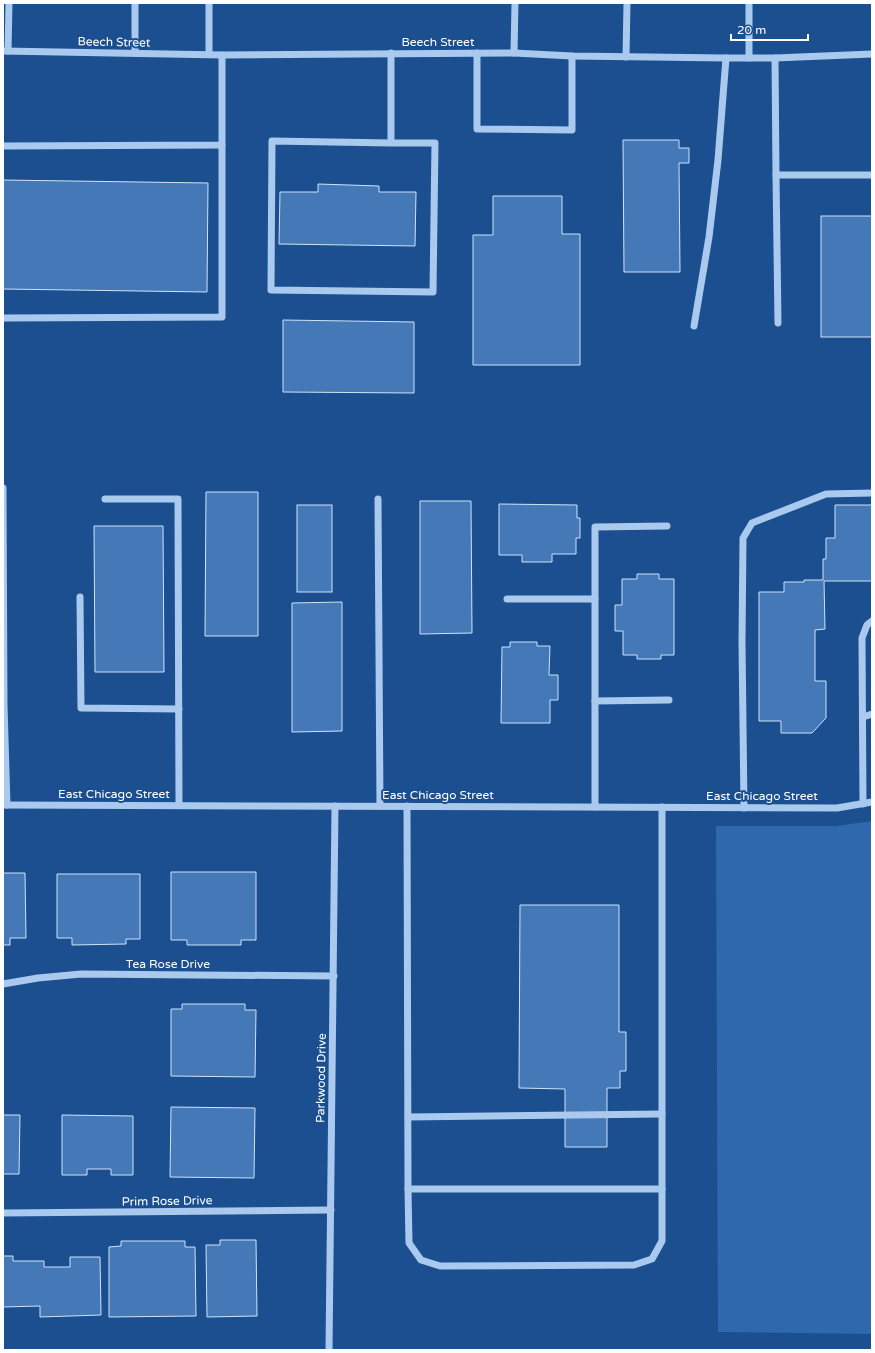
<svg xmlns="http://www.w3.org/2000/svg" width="875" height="1353" font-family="'Varela Round',sans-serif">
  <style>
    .green { fill: #2e69ad }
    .building { fill: #4478b7; stroke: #cfe3fa }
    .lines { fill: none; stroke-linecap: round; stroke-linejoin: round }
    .minor { stroke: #a9c9ee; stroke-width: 7 }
    .labels { text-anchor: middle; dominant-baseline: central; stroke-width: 4; stroke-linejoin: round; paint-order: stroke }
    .street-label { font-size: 12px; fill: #fff; stroke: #1b4f8f }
  </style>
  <rect width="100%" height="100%" fill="#1b4f8f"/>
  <path class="green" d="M 872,821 L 872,1334 L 718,1332 L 716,826 L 836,826 Z"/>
  <g class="building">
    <path d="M 623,140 L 679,140 L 679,148 L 689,148 L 689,163 L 679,163 L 680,272 L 624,272 Z"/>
    <path d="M 3,180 L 208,183 L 207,292 L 3,289 Z"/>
    <path d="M 318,184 L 379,186 L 379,192 L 416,192 L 415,246 L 279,244 L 280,192 L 318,192 Z"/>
    <path d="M 493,196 L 562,196 L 562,234 L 580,234 L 580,365 L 473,365 L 473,235 L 493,235 Z"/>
    <rect x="821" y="216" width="51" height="121"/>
    <path d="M 283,320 L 414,322 L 414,393 L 283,392 Z"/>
    <path d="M 206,492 L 258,492 L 258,636 L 205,636 Z"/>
    <path d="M 420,501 L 471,501 L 472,633 L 420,634 Z"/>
    <path d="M 499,504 L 577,505 L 577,518 L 580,518 L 580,538 L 576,538 L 576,554 L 552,554 L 552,562 L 522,562 L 522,555 L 499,555 Z"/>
    <rect x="297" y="505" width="35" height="87"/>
    <path d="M 835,505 L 872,505 L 872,581 L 824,581 L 825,629 L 815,630 L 815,681 L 826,681 L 826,718 L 812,733 L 781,733 L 781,721 L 759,721 L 759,592 L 784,592 L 784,582 L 804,582 L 804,580 L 823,580 L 823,559 L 826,559 L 826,538 L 835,538 Z"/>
    <path d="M 94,526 L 163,526 L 164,672 L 95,672 Z"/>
    <path d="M 637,574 L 659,574 L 659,579 L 674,579 L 674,655 L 661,655 L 661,659 L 637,659 L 637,655 L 623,655 L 623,631 L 615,631 L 615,605 L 622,605 L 622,579 L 637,579 Z"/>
    <path d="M 342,602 L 342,731 L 292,732 L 292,603 Z"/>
    <path d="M 510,642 L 537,642 L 537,646 L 550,646 L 549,675 L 558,675 L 558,700 L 550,700 L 550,723 L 501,723 L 502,647 L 510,647 Z"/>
    <path d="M 171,872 L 256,872 L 256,940 L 241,940 L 241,945 L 187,945 L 187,940 L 171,940 Z"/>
    <path d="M 3,873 L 25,873 L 26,938 L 10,938 L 10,945 L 3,945 Z"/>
    <path d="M 57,874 L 140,874 L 140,939 L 126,939 L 126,944 L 72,945 L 72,938 L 57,938 Z"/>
    <path d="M 520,905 L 619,905 L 619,1032 L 626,1032 L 626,1071 L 620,1071 L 620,1088 L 607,1088 L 607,1147 L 565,1147 L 565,1089 L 519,1088 Z"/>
    <path d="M 182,1004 L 245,1004 L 245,1010 L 256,1010 L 255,1077 L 171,1076 L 171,1009 L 182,1009 Z"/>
    <path d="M 171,1107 L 255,1108 L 254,1178 L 170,1177 Z"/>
    <path d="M 3,1115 L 20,1115 L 19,1174 L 3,1174 Z"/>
    <path d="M 62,1115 L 133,1116 L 133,1175 L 111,1175 L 111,1169 L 87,1169 L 87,1175 L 62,1175 Z"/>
    <path d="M 220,1240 L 256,1240 L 257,1316 L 207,1317 L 206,1245 L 220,1245 Z"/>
    <path d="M 121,1241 L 185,1241 L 185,1247 L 195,1247 L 196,1316 L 109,1317 L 109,1247 L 121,1246 Z"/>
    <path d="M 3,1256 L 13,1256 L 13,1261 L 44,1261 L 44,1267 L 70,1267 L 70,1257 L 100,1257 L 101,1315 L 40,1317 L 40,1306 L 3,1307 Z"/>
  </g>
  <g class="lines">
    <g class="minor">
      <path d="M 209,3 L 209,54"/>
      <path d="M 3,51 L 222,55 L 514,53 L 572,56 L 726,58 L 775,58 L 872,54"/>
      <path d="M 8,51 L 9,3"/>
      <path d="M 135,53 L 135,3"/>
      <path d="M 477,53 L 477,129 L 572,130 L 572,56"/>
      <path d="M 514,53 L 515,3"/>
      <path d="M 626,57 L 627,3"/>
      <path d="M 749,58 L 749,3"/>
      <path d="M 775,58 L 776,175 L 872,175"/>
      <path d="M 391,143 L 435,143 L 433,292 L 271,290 L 272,141 L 391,143 L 391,53"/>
      <path d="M 3,146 L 222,145 L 222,55"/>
      <path d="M 776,175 L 778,323"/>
      <path d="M 3,318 L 222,317 L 222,145"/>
      <path d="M 694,326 L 709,237 L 718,160 L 726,58"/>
      <path d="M 3,488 L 4,705 L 7,805"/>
      <path d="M 105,499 L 178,499 L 179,805"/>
      <path d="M 378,499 L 380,806"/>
      <path d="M 80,597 L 81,708 L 179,709"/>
      <path d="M 507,599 L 595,599"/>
      <path d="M 595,701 L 669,700"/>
      <path d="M 863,717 L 872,714"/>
      <path d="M 863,804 L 862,638 L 867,625 L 872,621"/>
      <path d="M 3,805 L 837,808 L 872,802"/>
      <path d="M 407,806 L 408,1189 L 662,1189 L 662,807"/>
      <path d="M 595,807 L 595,527 L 667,526"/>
      <path d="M 744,808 L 742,642 L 743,538 L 752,523 L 826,494 L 872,493"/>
      <path d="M 3,984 L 38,978 L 81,974 L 334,976"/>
      <path d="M 408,1117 L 662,1114"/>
      <path d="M 408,1189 L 409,1243 L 421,1260 L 440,1266 L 634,1265 L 652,1259 L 662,1241 L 662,1189"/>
      <path d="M 3,1213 L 331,1210"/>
      <path d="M 329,1350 L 335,806"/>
    </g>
  </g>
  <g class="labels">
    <g class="street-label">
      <text transform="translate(114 42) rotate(1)">Beech Street</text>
      <text x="438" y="42">Beech Street</text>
      <text x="114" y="794">East Chicago Street</text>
      <text x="438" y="795">East Chicago Street</text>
      <text x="762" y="796">East Chicago Street</text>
      <text x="168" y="964">Tea Rose Drive</text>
      <text transform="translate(321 1078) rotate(-89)">Parkwood Drive</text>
      <text transform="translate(167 1201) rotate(-1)">Prim Rose Drive</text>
    </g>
  </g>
  <rect width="875" height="1353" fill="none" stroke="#ffffff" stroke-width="8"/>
  <path d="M731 34v6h77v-6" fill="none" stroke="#ffffff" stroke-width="2"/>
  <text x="737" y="34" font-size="12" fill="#ffffff" stroke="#1b4f8f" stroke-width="3" paint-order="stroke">20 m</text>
</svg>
